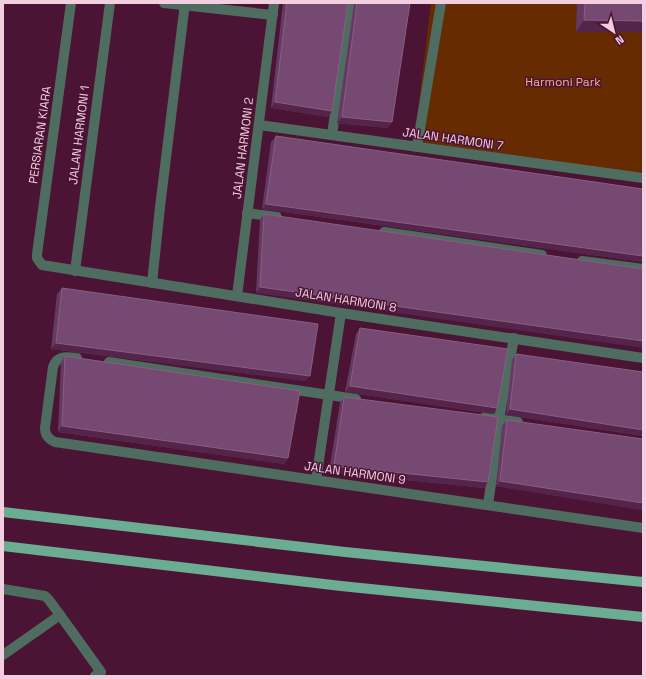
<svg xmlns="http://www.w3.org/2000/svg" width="646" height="679" font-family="'Space Grotesk',sans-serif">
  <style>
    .green { fill: #672b01 }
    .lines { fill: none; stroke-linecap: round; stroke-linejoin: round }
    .minor { stroke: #4e6d60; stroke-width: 10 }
    .major { stroke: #6aad93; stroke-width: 10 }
    .wall { fill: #663963 }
    .shaded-wall { fill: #55244b }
    .building { fill: #754971; stroke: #885e82 }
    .labels { text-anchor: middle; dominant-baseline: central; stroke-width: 3; stroke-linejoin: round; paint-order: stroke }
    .park-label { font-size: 12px; fill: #f4ad89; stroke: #4b1434 }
    .street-label { font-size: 12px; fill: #f2cedf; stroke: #4b1434 }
  </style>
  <rect width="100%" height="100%" fill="#4b1434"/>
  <path class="green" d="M 431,3 L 643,3 L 643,173 L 414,144 Z"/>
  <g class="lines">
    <g class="minor">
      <path d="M 71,3 L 37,254 L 37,258 L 42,265 L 341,313 L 643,358"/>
      <path d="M 164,3 L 273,15"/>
      <path d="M 259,125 L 643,178"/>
      <path d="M 332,135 L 350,3"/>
      <path d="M 417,147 L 441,3"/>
      <path d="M 247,213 L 277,217"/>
      <path d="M 384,232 L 542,255"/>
      <path d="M 582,261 L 643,269"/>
      <path d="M 75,271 L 110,3"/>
      <path d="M 152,283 L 160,207 L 185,3"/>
      <path d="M 237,296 L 274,3"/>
      <path d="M 77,358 C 67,357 57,355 53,367 L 45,428 C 45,435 48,439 55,442 L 643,528"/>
      <path d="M 109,362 L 356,399"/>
      <path d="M 485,417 L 518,422"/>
      <path d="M 316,480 L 341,313"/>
      <path d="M 488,505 L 496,448 L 499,419 L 514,338"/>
      <path d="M 3,589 L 45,596 L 49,600 L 60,615 L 3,655"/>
      <path d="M 60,615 L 101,672 L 95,676"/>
    </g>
    <g class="major">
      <path d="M 3,512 L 345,552 L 643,582"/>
      <path d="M 3,546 L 341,586 L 643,617"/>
    </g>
  </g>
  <g class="wall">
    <path d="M 283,3 L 348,3 L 328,117 L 271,108 Z"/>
    <path d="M 354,3 L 410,3 L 388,128 L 337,123 Z"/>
    <path d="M 577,3 L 643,3 L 643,32 L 576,32 Z"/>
    <path d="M 276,136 L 643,189 L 643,262 L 262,209 L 271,142 Z"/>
    <path d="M 264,214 L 643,269 L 256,293 L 260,220 Z"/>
    <path d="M 62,288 L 306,381 L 51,349 L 57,294 Z"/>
    <path d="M 360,328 L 497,408 L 493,414 L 345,392 L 356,334 Z"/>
    <path d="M 516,354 L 643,372 L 643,436 L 506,415 L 512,360 Z"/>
    <path d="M 65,356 L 288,458 L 284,464 L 58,432 L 61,362 Z"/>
    <path d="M 344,397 L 488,482 L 484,488 L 329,472 L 340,403 Z"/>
    <path d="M 507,420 L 643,439 L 643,510 L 496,486 L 502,426 Z"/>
  </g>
  <g class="shaded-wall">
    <path d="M 584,20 L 643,21 L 643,32 L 576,32 Z"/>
    <path d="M 275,102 L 332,111 L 328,117 L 271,108 Z"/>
    <path d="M 342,117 L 392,122 L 388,128 L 337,123 Z"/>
    <path d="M 266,204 L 643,256 L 643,262 L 262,209 Z"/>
    <path d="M 260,287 L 643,341 L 643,348 L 256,293 Z"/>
    <path d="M 56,343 L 310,376 L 306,381 L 51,349 Z"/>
    <path d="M 350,386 L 497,408 L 493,414 L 345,392 Z"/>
    <path d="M 510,409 L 643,430 L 643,436 L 506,415 Z"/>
    <path d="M 62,426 L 288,458 L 284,464 L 58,432 Z"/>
    <path d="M 334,466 L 488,482 L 484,488 L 329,472 Z"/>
    <path d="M 500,481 L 643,503 L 643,510 L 496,486 Z"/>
  </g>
  <g class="building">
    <path d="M 287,3 L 348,3 L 332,111 L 275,102 Z"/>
    <path d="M 357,3 L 410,3 L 392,122 L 342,117 Z"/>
    <path d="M 585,3 L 643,3 L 643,21 L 584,20 Z"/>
    <path d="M 276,136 L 643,189 L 643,256 L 266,204 Z"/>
    <path d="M 264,214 L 643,269 L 643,341 L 260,287 Z"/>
    <path d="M 62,288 L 318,324 L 310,376 L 56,343 Z"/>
    <path d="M 360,328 L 508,349 L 497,408 L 350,386 Z"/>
    <path d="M 516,354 L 643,372 L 643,430 L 510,409 Z"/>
    <path d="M 65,356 L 300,391 L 288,458 L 62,426 Z"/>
    <path d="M 344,397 L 498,417 L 488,482 L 334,466 Z"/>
    <path d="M 507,420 L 643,439 L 643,503 L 500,481 Z"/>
  </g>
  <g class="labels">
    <g class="park-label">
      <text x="563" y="82">Harmoni Park</text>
    </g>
    <g class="street-label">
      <text transform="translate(40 135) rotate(-82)">PERSIARAN KIARA</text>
      <text transform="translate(79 135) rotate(-83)">JALAN HARMONI 1</text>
      <text transform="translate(453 139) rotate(8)">JALAN HARMONI 7</text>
      <text transform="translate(243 148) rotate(-83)">JALAN HARMONI 2</text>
      <text transform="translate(346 300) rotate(9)">JALAN HARMONI 8</text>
      <text transform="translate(355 473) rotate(8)">JALAN HARMONI 9</text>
    </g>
  </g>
  <rect width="646" height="679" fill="none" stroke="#f2cedf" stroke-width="8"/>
  <g transform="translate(614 32) rotate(145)" stroke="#4b1434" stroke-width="3" paint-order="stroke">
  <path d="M0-3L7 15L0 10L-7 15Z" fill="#f2cedf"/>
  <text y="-6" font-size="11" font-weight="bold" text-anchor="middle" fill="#f2cedf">N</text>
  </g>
</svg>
